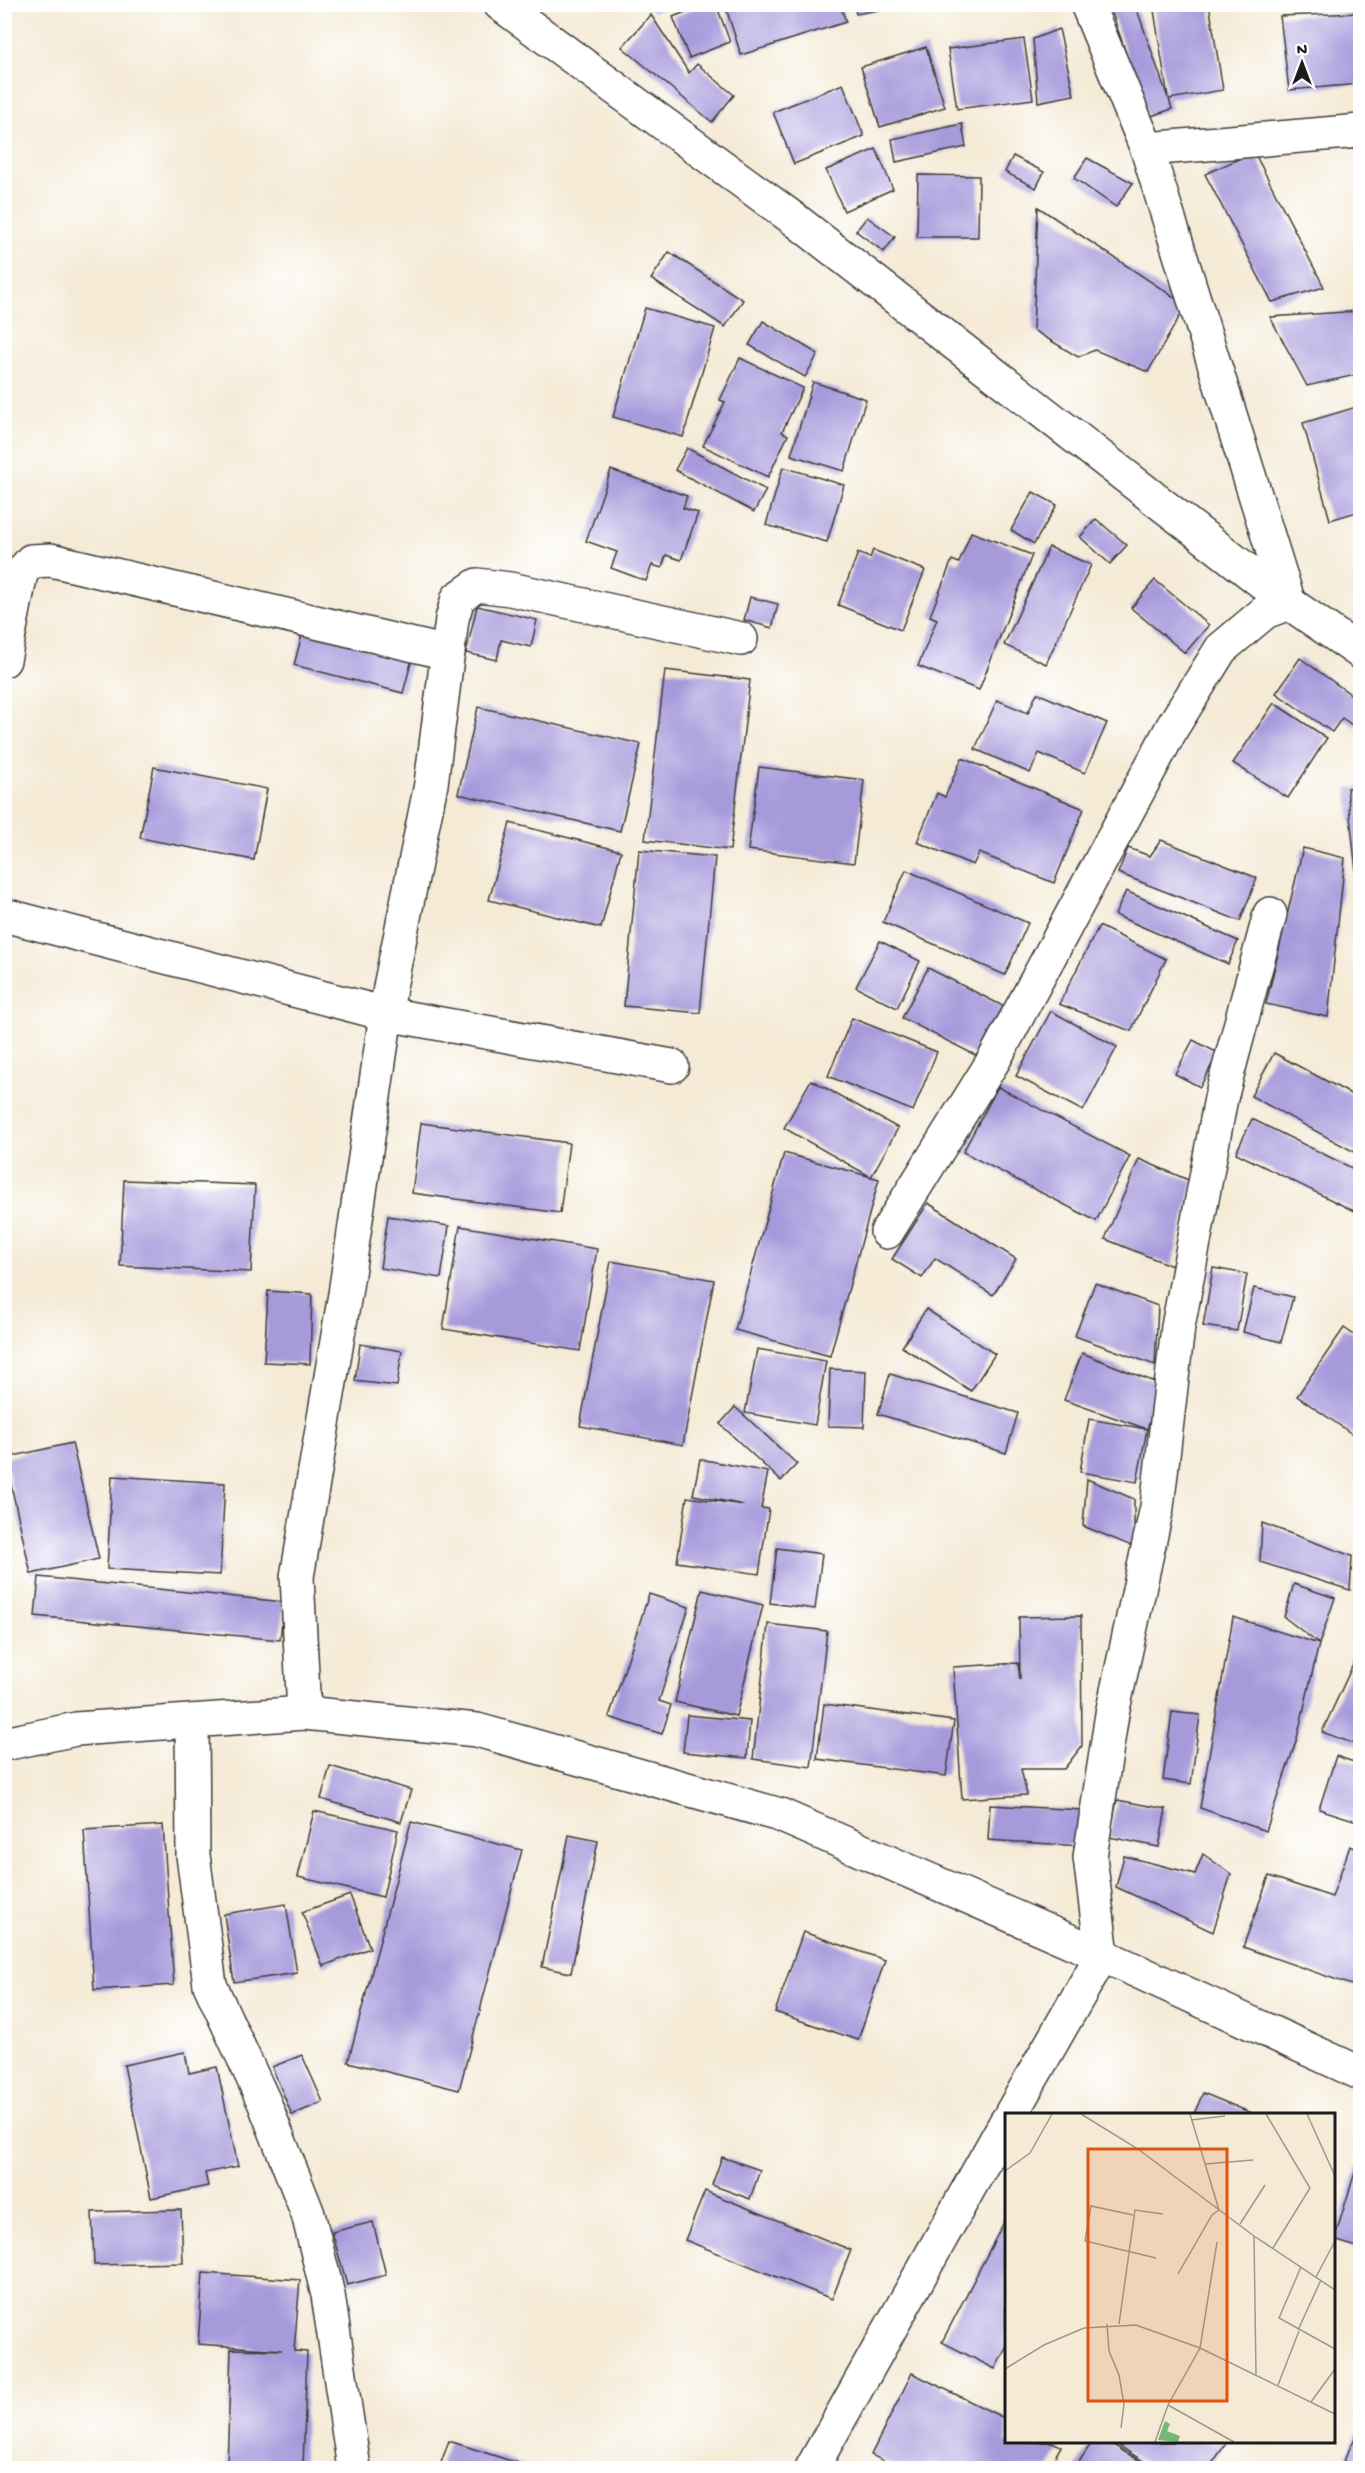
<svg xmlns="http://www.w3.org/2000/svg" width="1365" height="2473" font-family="'Gochi Hand',sans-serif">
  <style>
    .building { fill: #a69adb }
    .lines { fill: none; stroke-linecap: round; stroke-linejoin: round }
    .minor-casing { stroke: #3c3b38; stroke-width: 36 }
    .tertiary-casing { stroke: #3c3b38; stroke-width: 36 }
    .minor { stroke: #fff; stroke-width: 33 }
    .tertiary { stroke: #fff; stroke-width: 33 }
    .inset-road { fill: none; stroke: #9e988c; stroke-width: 1.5 }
    .view { fill: #de560d; fill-opacity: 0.15; stroke: #de560d; stroke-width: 3 }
    .inset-edge { fill: none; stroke: #1c1c1c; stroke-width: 3 }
  </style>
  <rect width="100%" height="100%" fill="#fff"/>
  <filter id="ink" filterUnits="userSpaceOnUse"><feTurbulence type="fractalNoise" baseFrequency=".0167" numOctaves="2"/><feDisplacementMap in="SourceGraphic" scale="12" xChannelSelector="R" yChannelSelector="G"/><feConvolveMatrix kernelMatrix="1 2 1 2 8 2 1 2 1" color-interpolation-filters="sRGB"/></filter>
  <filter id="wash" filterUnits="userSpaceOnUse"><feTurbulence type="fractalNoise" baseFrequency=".008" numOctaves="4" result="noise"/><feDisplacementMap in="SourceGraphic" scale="24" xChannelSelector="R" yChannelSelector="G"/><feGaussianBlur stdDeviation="1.35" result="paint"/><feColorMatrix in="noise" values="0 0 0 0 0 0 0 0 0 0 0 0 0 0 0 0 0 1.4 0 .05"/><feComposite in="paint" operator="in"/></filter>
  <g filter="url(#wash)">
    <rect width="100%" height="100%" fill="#f4ead6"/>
    <g id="blocks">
      <g class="building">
        <path d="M 649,4 L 670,4 L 670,5 L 652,12 Z"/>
        <path d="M 705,4 L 716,4 L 730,42 L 689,58 L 673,17 Z"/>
        <path d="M 840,4 L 846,22 L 741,55 L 725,5 Z"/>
        <path d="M 854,4 L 901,4 L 901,6 L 856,14 Z"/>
        <path d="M 1109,4 L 1135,4 L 1168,98 L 1153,4 L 1209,4 L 1223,90 L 1169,99 L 1172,109 L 1148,117 Z"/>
        <path d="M 1360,13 L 1360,84 L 1289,90 L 1280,16 Z"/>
        <path d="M 651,15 L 689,73 L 697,64 L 734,95 L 712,122 L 622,47 Z"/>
        <path d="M 1059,29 L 1074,95 L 1038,102 L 1033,39 Z"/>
        <path d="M 1024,39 L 1033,99 L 957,109 L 948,49 Z"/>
        <path d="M 926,47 L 945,107 L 880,127 L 861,67 Z"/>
        <path d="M 843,84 L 864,136 L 794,164 L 773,112 Z"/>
        <path d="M 962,124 L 966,147 L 896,162 L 892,139 Z"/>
        <path d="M 876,149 L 893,189 L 844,211 L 826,170 Z"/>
        <path d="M 1254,152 L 1324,287 L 1272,302 L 1205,174 Z"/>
        <path d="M 1013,156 L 1044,172 L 1036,188 L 1005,172 Z"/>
        <path d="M 1087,158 L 1133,183 L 1116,207 L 1074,178 Z"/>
        <path d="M 918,175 L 979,176 L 978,237 L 917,237 Z"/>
        <path d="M 1038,207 L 1186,305 L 1148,372 L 1095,350 L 1078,357 L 1033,330 Z"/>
        <path d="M 867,217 L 895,237 L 884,252 L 856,231 Z"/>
        <path d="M 669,252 L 743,300 L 725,327 L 651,279 Z"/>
        <path d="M 645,308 L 715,328 L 683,437 L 613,417 Z"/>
        <path d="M 1360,311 L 1360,374 L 1307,386 L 1270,317 Z"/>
        <path d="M 763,321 L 818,354 L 805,377 L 749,345 Z"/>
        <path d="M 740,358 L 803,388 L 782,432 L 788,435 L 768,477 L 703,446 L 725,402 L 720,400 Z"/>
        <path d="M 813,382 L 866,399 L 844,471 L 791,455 Z"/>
        <path d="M 1360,406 L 1360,511 L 1330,520 L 1303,423 Z"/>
        <path d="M 687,448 L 766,490 L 754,512 L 675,470 Z"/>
        <path d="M 783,467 L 844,485 L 827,542 L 766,525 Z"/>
        <path d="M 611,470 L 687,496 L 683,508 L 698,513 L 681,560 L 666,555 L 662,568 L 652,565 L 646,581 L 611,568 L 617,552 L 586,541 Z"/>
        <path d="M 1033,492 L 1057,505 L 1034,544 L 1011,530 Z"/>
        <path d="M 1096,519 L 1127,545 L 1110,564 L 1080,537 Z"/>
        <path d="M 971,532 L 1032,555 L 979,690 L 918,666 L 937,619 L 930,616 L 952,560 L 959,563 Z"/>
        <path d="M 1049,547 L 1091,565 L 1046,664 L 1004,645 Z"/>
        <path d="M 873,550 L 925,570 L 901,630 L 838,605 L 858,553 L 870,558 Z"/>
        <path d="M 1155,580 L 1209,625 L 1185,653 L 1131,608 Z"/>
        <path d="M 750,597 L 778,604 L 772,628 L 744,620 Z"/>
        <path d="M 477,606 L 537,620 L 531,647 L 501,640 L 497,660 L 466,653 Z"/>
        <path d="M 306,620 L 415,648 L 403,693 L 294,665 Z"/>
        <path d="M 1300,658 L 1356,698 L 1360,695 L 1360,718 L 1355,727 L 1342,718 L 1332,732 L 1276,693 Z"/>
        <path d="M 665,670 L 750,680 L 730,850 L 645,840 Z"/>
        <path d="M 1037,693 L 1107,723 L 1085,773 L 1039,753 L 1030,773 L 975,749 L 997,700 L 1028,713 Z"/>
        <path d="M 1274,703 L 1327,738 L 1288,798 L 1233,763 Z"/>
        <path d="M 478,707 L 641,744 L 620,831 L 458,794 Z"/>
        <path d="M 962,758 L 1084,809 L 1054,883 L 979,853 L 973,865 L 917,842 L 937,793 L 945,797 Z"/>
        <path d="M 154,767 L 267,789 L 254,860 L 140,838 Z"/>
        <path d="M 759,767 L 864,780 L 854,863 L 748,850 Z"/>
        <path d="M 1360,787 L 1360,892 L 1358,890 L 1347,788 Z"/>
        <path d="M 510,823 L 621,851 L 601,928 L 489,900 Z"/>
        <path d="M 1161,840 L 1257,878 L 1240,921 L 1118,873 L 1128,848 L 1150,856 Z"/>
        <path d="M 1303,848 L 1345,858 L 1328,1017 L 1266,1004 Z"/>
        <path d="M 639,850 L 715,857 L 700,1013 L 624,1006 Z"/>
        <path d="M 906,870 L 1028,923 L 1005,975 L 883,922 Z"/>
        <path d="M 1126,891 L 1238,941 L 1228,964 L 1115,915 Z"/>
        <path d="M 1099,926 L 1166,959 L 1131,1031 L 1059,1004 Z"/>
        <path d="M 880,941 L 920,961 L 897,1008 L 856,987 Z"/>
        <path d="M 928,968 L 1003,1006 L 977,1056 L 902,1018 Z"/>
        <path d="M 1051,1011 L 1117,1047 L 1083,1111 L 1016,1076 Z"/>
        <path d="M 852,1018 L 937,1052 L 913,1111 L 828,1076 Z"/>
        <path d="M 1193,1040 L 1218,1053 L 1200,1087 L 1175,1074 Z"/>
        <path d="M 1274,1053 L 1360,1099 L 1360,1155 L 1251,1096 Z"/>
        <path d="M 811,1080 L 898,1128 L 871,1177 L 784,1128 Z"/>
        <path d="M 998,1087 L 1130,1156 L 1096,1221 L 963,1152 Z"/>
        <path d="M 1252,1119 L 1360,1172 L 1360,1214 L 1236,1153 Z"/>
        <path d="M 421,1123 L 569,1143 L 560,1213 L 412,1193 Z"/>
        <path d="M 784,1153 L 879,1179 L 830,1356 L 735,1330 Z"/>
        <path d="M 1139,1159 L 1193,1182 L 1172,1266 L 1105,1239 Z"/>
        <path d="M 124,1180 L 255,1185 L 251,1272 L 120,1266 Z"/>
        <path d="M 928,1203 L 1016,1259 L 993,1295 L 935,1258 L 922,1278 L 892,1259 Z"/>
        <path d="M 388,1216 L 449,1226 L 441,1278 L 380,1268 Z"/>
        <path d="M 460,1226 L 597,1249 L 580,1351 L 443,1329 Z"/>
        <path d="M 611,1261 L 714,1280 L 683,1445 L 580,1426 Z"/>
        <path d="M 1213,1268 L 1247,1274 L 1237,1331 L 1203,1326 Z"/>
        <path d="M 1095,1283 L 1158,1306 L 1155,1365 L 1075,1336 Z"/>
        <path d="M 1254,1288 L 1293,1297 L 1281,1342 L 1243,1332 Z"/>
        <path d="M 268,1291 L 312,1294 L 310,1364 L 264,1362 Z"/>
        <path d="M 926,1309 L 995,1354 L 971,1391 L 902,1347 Z"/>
        <path d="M 1344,1328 L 1360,1339 L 1360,1427 L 1355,1436 L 1297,1396 Z"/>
        <path d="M 360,1344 L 402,1351 L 397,1386 L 355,1381 Z"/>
        <path d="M 757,1349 L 826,1361 L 815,1425 L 745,1413 Z"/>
        <path d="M 1082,1353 L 1162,1385 L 1147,1429 L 1064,1400 Z"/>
        <path d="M 830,1369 L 866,1371 L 864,1427 L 828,1426 Z"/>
        <path d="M 890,1374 L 1018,1413 L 1006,1453 L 878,1414 Z"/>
        <path d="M 735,1407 L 797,1464 L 781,1481 L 720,1424 Z"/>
        <path d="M 1089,1419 L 1147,1429 L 1137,1482 L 1080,1472 Z"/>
        <path d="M 72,1443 L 99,1559 L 31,1574 L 5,1458 Z"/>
        <path d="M 700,1459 L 768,1472 L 761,1508 L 769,1509 L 759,1574 L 677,1562 L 687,1497 L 744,1505 L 693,1495 Z"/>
        <path d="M 112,1476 L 225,1483 L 220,1575 L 107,1569 Z"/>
        <path d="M 1087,1479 L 1134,1499 L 1134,1547 L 1083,1526 Z"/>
        <path d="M 1262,1523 L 1352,1556 L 1350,1590 L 1260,1562 Z"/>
        <path d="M 777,1548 L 822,1554 L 815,1609 L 770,1603 Z"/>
        <path d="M 39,1577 L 284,1602 L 280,1640 L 35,1616 Z"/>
        <path d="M 1294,1584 L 1335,1598 L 1319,1644 L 1297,1738 L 1266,1831 L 1200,1808 L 1233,1617 L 1319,1644 L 1284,1617 Z"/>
        <path d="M 4,1590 L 10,1622 L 4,1623 Z"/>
        <path d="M 702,1590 L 763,1605 L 736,1716 L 675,1702 Z"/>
        <path d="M 649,1594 L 689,1607 L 659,1701 L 671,1705 L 662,1734 L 609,1717 Z"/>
        <path d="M 1081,1616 L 1082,1746 L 1064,1769 L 1021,1769 L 1027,1795 L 962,1799 L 953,1667 L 1018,1663 L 1020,1680 L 1019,1617 Z"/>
        <path d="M 768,1624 L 827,1631 L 811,1767 L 753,1759 Z"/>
        <path d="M 1357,1656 L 1360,1657 L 1360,1746 L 1322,1732 Z"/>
        <path d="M 824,1704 L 954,1721 L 946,1776 L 817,1759 Z"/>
        <path d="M 1172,1712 L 1200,1715 L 1191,1784 L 1163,1780 Z"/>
        <path d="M 687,1715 L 750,1721 L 747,1758 L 683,1752 Z"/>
        <path d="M 1336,1756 L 1360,1764 L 1360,1822 L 1319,1809 Z"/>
        <path d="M 330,1766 L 411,1790 L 401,1822 L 321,1799 Z"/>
        <path d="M 1117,1800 L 1166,1809 L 1159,1847 L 1109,1837 Z"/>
        <path d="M 990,1805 L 1082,1810 L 1080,1846 L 988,1840 Z"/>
        <path d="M 314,1811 L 398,1830 L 383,1897 L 298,1877 Z"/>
        <path d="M 411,1822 L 522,1850 L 459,2090 L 348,2062 Z"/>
        <path d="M 163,1825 L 174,1985 L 94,1990 L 84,1830 Z"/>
        <path d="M 569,1835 L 598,1841 L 571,1973 L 542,1967 Z"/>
        <path d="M 1350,1846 L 1360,1850 L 1360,1988 L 1243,1947 L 1269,1876 L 1332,1897 Z"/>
        <path d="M 1203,1854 L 1231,1874 L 1213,1932 L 1116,1887 L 1124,1856 L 1195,1874 Z"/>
        <path d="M 350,1895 L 370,1948 L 323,1966 L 302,1912 Z"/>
        <path d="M 286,1904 L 297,1973 L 234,1982 L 224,1914 Z"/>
        <path d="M 803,1932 L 885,1960 L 858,2040 L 775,2012 Z"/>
        <path d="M 185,2052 L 189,2073 L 217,2067 L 238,2166 L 205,2173 L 208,2186 L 151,2198 L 124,2065 Z"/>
        <path d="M 302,2055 L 323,2102 L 292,2115 L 272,2067 Z"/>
        <path d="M 1203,2093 L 1254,2114 L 1194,2114 Z"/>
        <path d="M 1360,2156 L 1360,2248 L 1334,2240 Z"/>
        <path d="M 722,2157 L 760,2170 L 750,2199 L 712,2185 Z"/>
        <path d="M 705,2191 L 851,2250 L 832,2299 L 685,2240 Z"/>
        <path d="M 181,2210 L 183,2263 L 94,2265 L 92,2212 Z"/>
        <path d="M 1006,2218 L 1006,2348 L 995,2369 L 942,2342 Z"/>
        <path d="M 373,2222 L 386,2275 L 347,2285 L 332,2232 Z"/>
        <path d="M 203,2273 L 300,2280 L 294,2351 L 307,2352 L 303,2468 L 227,2468 L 231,2349 L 282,2350 L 198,2344 Z"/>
        <path d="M 912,2373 L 1006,2419 L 1006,2442 L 1052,2442 L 1061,2446 L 1049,2468 L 899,2468 L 871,2455 Z"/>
        <path d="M 1360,2428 L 1360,2468 L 1340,2468 Z"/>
        <path d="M 449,2441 L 533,2468 L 439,2468 Z"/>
        <path d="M 1092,2442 L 1108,2442 L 1152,2468 L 1075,2468 Z"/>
        <path d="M 1113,2442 L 1227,2442 L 1209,2468 L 1154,2468 Z"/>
      </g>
    </g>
  </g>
  <g filter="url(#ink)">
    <use href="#blocks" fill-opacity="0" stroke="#3c3b38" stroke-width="1.5"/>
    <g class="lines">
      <g class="minor-casing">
        <g id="minor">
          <path d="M 500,4 L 798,222 L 1289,603 L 1360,652"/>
          <path d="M 1087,4 L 1147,149 L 1289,603"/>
          <path d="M 1147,149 L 1360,131"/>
          <path d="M 4,660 L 21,573 L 31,561 L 51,560 L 448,653"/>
          <path d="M 4,915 L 386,1014 L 672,1066"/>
          <path d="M 887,1232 L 995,1058 L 1173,726 L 1221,649 L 1265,612 L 1289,603"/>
          <path d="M 304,1713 L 297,1577 L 345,1294 L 390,987 L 431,784 L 452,619 L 458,598 L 477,585 L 510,589 L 741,639"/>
          <path d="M 192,1721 L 193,1855 L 210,1985 L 264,2102 L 308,2214 L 328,2295 L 354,2468"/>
          <path d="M 1011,2114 L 1102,1955 L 1090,1857 L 1112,1714 L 1157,1507 L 1178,1327 L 1221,1098 L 1270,914"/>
          <path d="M 812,2468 L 1006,2122"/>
        </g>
      </g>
      <g class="tertiary-casing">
        <path id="tertiary" d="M 4,1744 L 76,1729 L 304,1713 L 477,1730 L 780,1815 L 1102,1955 L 1360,2073"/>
      </g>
      <use href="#minor" class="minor"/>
      <use href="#tertiary" class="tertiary"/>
    </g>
  </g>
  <g transform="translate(1005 2113)">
    <rect width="330" height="330" fill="#f4ead6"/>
    <path d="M 160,308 L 165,311 L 162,318 L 175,323 L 173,329 L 153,327 Z" fill="#76b677"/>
    <path class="inset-road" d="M 76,1 L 133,36 L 249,123 L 330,177M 185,1 L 214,97M 261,1 L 305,75 L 268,135M 302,1 L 330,63M 186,7 L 220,3M 200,51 L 248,47M 0,58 L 25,40 L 47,1M 128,102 L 86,93 L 80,128 L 151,145M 235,111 L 260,72M 249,123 L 251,261M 296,154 L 274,205 L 330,236M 173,161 L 207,102 L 214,97M 311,164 L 330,128M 102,211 L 104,238 L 114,262 L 119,291 L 116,315M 114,211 L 130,97 L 158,101M 293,217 L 316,167M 0,256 L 39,232 L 79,215 L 131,212 L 195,235 L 330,301M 273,272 L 294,218M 306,289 L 330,256M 163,292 L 229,329M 150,329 L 163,292 L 195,235 L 212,129"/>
    <path class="view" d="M 83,36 L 222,36 L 222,288 L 83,288 Z"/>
    <rect width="330" height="330" class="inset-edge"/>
  </g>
  <rect width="1365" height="2473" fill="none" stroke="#fff" stroke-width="24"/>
  <g transform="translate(1302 63)" stroke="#ffffff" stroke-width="4.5" paint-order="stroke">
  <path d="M0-4.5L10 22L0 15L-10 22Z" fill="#1c1c1c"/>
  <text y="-9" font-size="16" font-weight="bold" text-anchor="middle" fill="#1c1c1c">N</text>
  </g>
</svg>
